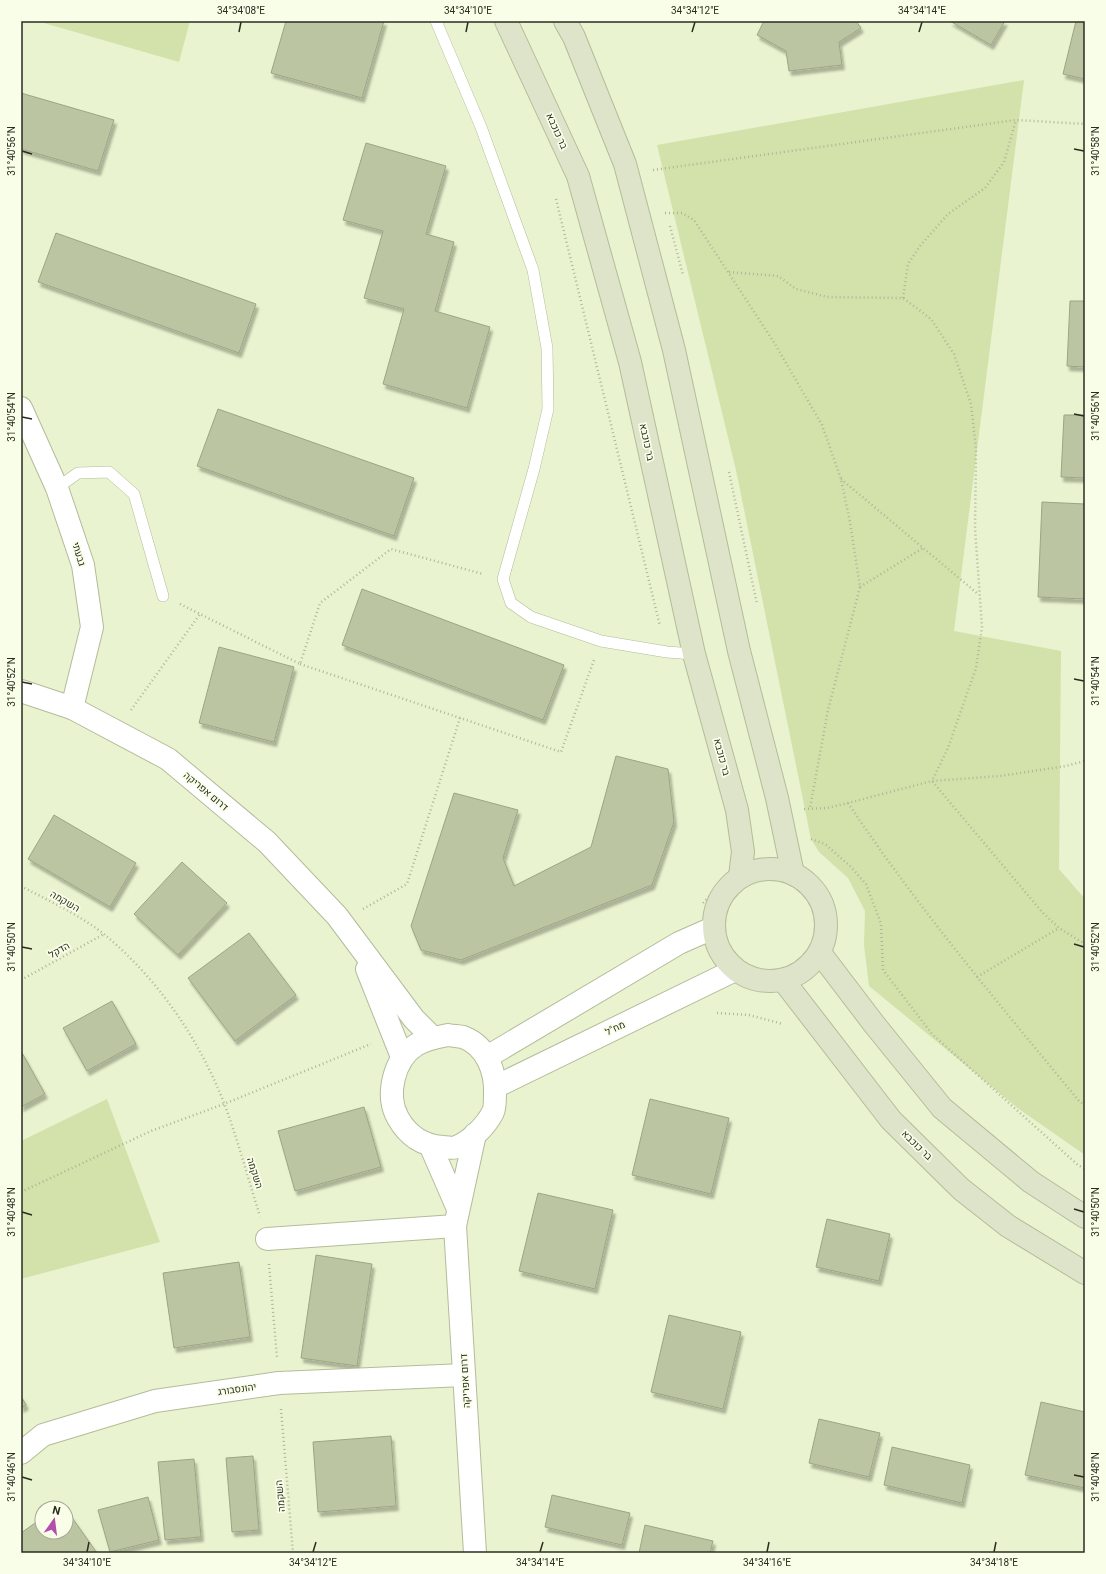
<svg xmlns="http://www.w3.org/2000/svg" width="1106" height="1574" font-family="Roboto,Heebo,sans-serif">
  <style>
    .green { fill: #d3e1ab }
    .building { fill: #bbc5a2; stroke: #9ca583; filter: url(#shadow) }
    .lines { fill: none; stroke-linecap: round; stroke-linejoin: round }
    .service-casing { stroke: #b3bc9a; stroke-width: 12 }
    .minor-casing { stroke: #b3bc9a; stroke-width: 24 }
    .tertiary-casing { stroke: #b3bc9a; stroke-width: 24 }
    .secondary-casing { stroke: #b3bc9a; stroke-width: 24 }
    .path { stroke: #aeb699; stroke-width: 2.5; stroke-dasharray: 1 3; stroke-linecap: butt }
    .service { stroke: #fff; stroke-width: 11 }
    .minor { stroke: #fff; stroke-width: 22 }
    .tertiary { stroke: #fff; stroke-width: 22 }
    .secondary { stroke: #dee4ca; stroke-width: 22 }
    .ticks { fill: none; stroke: #2a2d20; stroke-width: 1.5 }
    .labels { text-anchor: middle; dominant-baseline: central; stroke-width: 3.5; stroke-linejoin: round; paint-order: stroke }
    .street-label { font-size: 10px; fill: #2a2d20; stroke: #f8fee8 }
    .neatline { fill: none; stroke: #2a2d20; stroke-width: 1.5 }
    .ticks-label { font-size: 10px; text-anchor: middle; fill: #2a2d20 }
  </style>
  <defs>
    <filter id="shadow"><feDropShadow dx="2.5" dy="4.5" stdDeviation="1" flood-color="#0004"/></filter>
  </defs>
  <rect width="100%" height="100%" fill="#e9f3cf"/>
  <g class="green">
    <path d="M 37,21 L 190,21 L 179,62 Z"/>
    <path d="M 1024,80 L 954,631 L 1061,651 L 1059,869 L 1085,899 L 1085,1155 L 1019,1109 L 869,986 L 864,945 L 865,911 L 848,878 L 819,852 L 811,839 L 736,470 L 657,145 Z"/>
    <path d="M 107,1099 L 160,1242 L 21,1279 L 21,1141 Z"/>
  </g>
  <g class="building">
    <path d="M 286,21 L 384,21 L 362,98 L 271,73 Z"/>
    <path d="M 764,21 L 856,21 L 861,28 L 839,42 L 842,65 L 789,71 L 786,51 L 757,35 Z"/>
    <path d="M 950,21 L 1005,21 L 991,45 Z"/>
    <path d="M 1076,21 L 1085,21 L 1085,79 L 1063,74 Z"/>
    <path d="M 21,93 L 114,120 L 98,171 L 21,149 Z"/>
    <path d="M 366,143 L 446,166 L 426,234 L 454,242 L 435,311 L 490,327 L 467,408 L 383,384 L 404,309 L 364,298 L 383,231 L 343,220 Z"/>
    <path d="M 56,233 L 256,304 L 239,353 L 38,282 Z"/>
    <path d="M 1070,301 L 1085,301 L 1085,367 L 1067,366 Z"/>
    <path d="M 218,409 L 414,478 L 394,536 L 197,466 Z"/>
    <path d="M 1064,415 L 1085,415 L 1085,478 L 1061,477 Z"/>
    <path d="M 1042,502 L 1085,504 L 1085,599 L 1038,597 Z"/>
    <path d="M 362,589 L 564,665 L 543,720 L 342,645 Z"/>
    <path d="M 219,647 L 294,667 L 274,742 L 199,723 Z"/>
    <path d="M 616,756 L 668,769 L 674,822 L 652,885 L 461,960 L 421,950 L 411,926 L 454,793 L 518,810 L 503,858 L 514,886 L 591,847 Z"/>
    <path d="M 54,815 L 136,863 L 110,907 L 28,859 Z"/>
    <path d="M 182,862 L 227,903 L 178,955 L 134,914 Z"/>
    <path d="M 249,933 L 296,995 L 235,1041 L 188,978 Z"/>
    <path d="M 112,1001 L 136,1044 L 87,1071 L 63,1028 Z"/>
    <path d="M 21,1051 L 45,1094 L 21,1107 Z"/>
    <path d="M 650,1099 L 729,1118 L 711,1194 L 632,1175 Z"/>
    <path d="M 364,1107 L 381,1167 L 295,1191 L 278,1131 Z"/>
    <path d="M 538,1193 L 613,1210 L 595,1289 L 519,1271 Z"/>
    <path d="M 827,1219 L 890,1234 L 879,1281 L 816,1267 Z"/>
    <path d="M 316,1255 L 372,1264 L 357,1366 L 301,1358 Z"/>
    <path d="M 239,1262 L 250,1337 L 174,1348 L 163,1273 Z"/>
    <path d="M 669,1315 L 741,1332 L 723,1409 L 651,1392 Z"/>
    <path d="M 21,1396 L 26,1405 L 21,1408 Z"/>
    <path d="M 1041,1402 L 1085,1412 L 1085,1488 L 1025,1475 Z"/>
    <path d="M 819,1419 L 880,1433 L 869,1477 L 809,1463 Z"/>
    <path d="M 391,1436 L 396,1506 L 318,1512 L 313,1442 Z"/>
    <path d="M 892,1447 L 970,1465 L 962,1503 L 884,1485 Z"/>
    <path d="M 253,1456 L 259,1530 L 232,1532 L 226,1458 Z"/>
    <path d="M 194,1459 L 201,1537 L 165,1540 L 158,1462 Z"/>
    <path d="M 552,1495 L 630,1513 L 622,1545 L 545,1527 Z"/>
    <path d="M 148,1497 L 159,1540 L 110,1552 L 98,1510 Z"/>
    <path d="M 63,1504 L 66,1508 L 57,1508 Z"/>
    <path d="M 66,1509 L 97,1553 L 21,1553 L 21,1533 L 42,1518 L 42,1532 L 66,1532 Z"/>
    <path d="M 645,1525 L 713,1541 L 710,1553 L 639,1553 Z"/>
  </g>
  <g class="lines">
    <g class="service-casing">
      <g id="service">
        <path d="M 436,21 L 481,127 L 533,270 L 547,348 L 548,409 L 534,469 L 503,579 L 511,603 L 531,617 L 601,641 L 667,652 L 694,654"/>
        <path d="M 57,488 L 78,473 L 109,472 L 134,494 L 163,596"/>
      </g>
    </g>
    <g class="minor-casing">
      <g id="minor">
        <path d="M 21,408 L 57,488 L 83,565 L 92,627 L 72,708"/>
        <path d="M 267,1239 L 455,1226"/>
        <path d="M 21,1453 L 43,1435 L 155,1401 L 279,1383 L 464,1375"/>
      </g>
    </g>
    <g class="tertiary-casing">
      <g id="tertiary">
        <path d="M 21,691 L 72,708 L 168,759 L 267,842 L 337,916 L 414,1019 L 433,1038"/>
        <path d="M 367,969 L 402,1057"/>
        <path d="M 448,1035 C 453,1036 459,1036 463,1037 C 487,1046 496,1072 495,1094 C 495,1100 495,1108 493,1112 C 486,1126 470,1142 456,1147 C 453,1149 447,1147 444,1147 C 423,1146 408,1136 398,1118 C 385,1095 394,1059 416,1045 C 426,1039 438,1037 448,1035 Z"/>
        <path d="M 487,1057 L 679,943 L 713,928"/>
        <path d="M 495,1087 L 735,970"/>
        <path d="M 431,1147 L 458,1209"/>
        <path d="M 475,1553 L 455,1226 L 475,1134"/>
      </g>
    </g>
    <g class="secondary-casing">
      <g id="secondary">
        <path d="M 506,21 L 578,176 L 630,362 L 694,654 L 737,810 L 743,852 L 740,876"/>
        <path d="M 565,21 L 574,37 L 625,164 L 674,350 L 739,651 L 777,798 L 793,874"/>
        <circle cx="770" cy="925" r="56"/>
        <path d="M 820,953 L 874,1024 L 942,1108 L 1031,1182 L 1085,1217"/>
        <path d="M 783,980 L 891,1120 L 961,1189 L 1008,1226 L 1085,1273"/>
      </g>
    </g>
    <g class="path">
      <path d="M 653,170 L 1016,120 L 1085,124"/>
      <path d="M 556,199 L 660,626"/>
      <path d="M 665,213 L 682,213 L 694,220 L 775,344 L 822,425 L 841,479 L 850,522 L 860,587 L 828,710 L 810,808"/>
      <path d="M 670,226 L 683,275"/>
      <path d="M 729,272 L 778,276 L 796,289 L 827,297 L 903,298 L 931,319 L 954,354 L 971,404 L 976,449 L 975,528 L 982,627 L 976,668 L 948,748 L 932,781 L 1042,912 L 1059,928 L 1085,944"/>
      <path d="M 903,298 L 908,264 L 920,246 L 948,214 L 985,188 L 1004,162 L 1016,120"/>
      <path d="M 729,472 L 757,604"/>
      <path d="M 841,479 L 978,594"/>
      <path d="M 860,587 L 923,548"/>
      <path d="M 180,604 L 300,664 L 320,603 L 391,549 L 483,574"/>
      <path d="M 300,664 L 561,752 L 594,660"/>
      <path d="M 131,710 L 200,614"/>
      <path d="M 848,803 C 918,908 999,1004 1079,1101 L 1085,1105"/>
      <path d="M 804,809 L 827,808 L 848,803 L 932,781 L 1000,776 L 1066,766 L 1085,761"/>
      <path d="M 811,839 L 825,844 L 850,866 L 866,884 L 881,924 L 883,970 L 932,1034 L 1078,1165 L 1085,1169"/>
      <path d="M 21,886 C 49,901 80,915 105,935 C 158,979 199,1039 224,1103 C 238,1140 248,1179 260,1216"/>
      <path d="M 703,903 L 717,888"/>
      <path d="M 363,909 L 407,884 L 460,718"/>
      <path d="M 977,977 L 1059,928"/>
      <path d="M 21,980 L 104,934"/>
      <path d="M 717,1013 L 749,1015 L 783,1024"/>
      <path d="M 21,1192 L 151,1131 L 224,1104 L 371,1044"/>
      <path d="M 269,1264 L 277,1358"/>
      <path d="M 281,1409 L 293,1553"/>
    </g>
    <use href="#service" class="service"/>
    <use href="#minor" class="minor"/>
    <use href="#tertiary" class="tertiary"/>
    <use href="#secondary" class="secondary"/>
  </g>
  <path class="ticks" d="M 239,32 L 241,22M 466,32 L 468,22M 692,32 L 695,22M 919,32 L 922,22M 1074,149 L 1084,151M 22,151 L 32,154M 1074,414 L 1084,416M 22,417 L 32,419M 1074,679 L 1084,681M 22,682 L 32,684M 1074,944 L 1084,947M 22,947 L 32,949M 1074,1209 L 1084,1212M 22,1212 L 32,1215M 1074,1475 L 1084,1477M 22,1477 L 32,1480M 87,1552 L 89,1542M 313,1552 L 316,1542M 540,1552 L 543,1542M 767,1552 L 769,1542M 994,1552 L 996,1542"/>
  <g class="labels">
    <g class="street-label">
      <text transform="translate(557 131) rotate(66)">בר כוכבא</text>
      <text transform="translate(647 442) rotate(78)">בר כוכבא</text>
      <text transform="translate(79 554) rotate(73)">גבעתי</text>
      <text transform="translate(722 757) rotate(75)">בר כוכבא</text>
      <text transform="translate(206 791) rotate(40)">דרום אפריקה</text>
      <text transform="translate(65 901) rotate(30)">השקמה</text>
      <text transform="translate(59 950) rotate(-29)">הדקל</text>
      <text transform="translate(615 1028) rotate(-26)">מח"ל</text>
      <text transform="translate(917 1145) rotate(44)">בר כוכבא</text>
      <text transform="translate(255 1173) rotate(72)">השקמה</text>
      <text transform="translate(465 1381) rotate(-93)">דרום אפריקה</text>
      <text transform="translate(237 1389) rotate(-8)">יהונסבורג</text>
      <text transform="translate(280 1496) rotate(-95)">השקמה</text>
    </g>
  </g>
  <rect width="1106" height="1574" fill="none" stroke="#f8fee8" stroke-width="44"/>
  <g transform="translate(54 1520) rotate(14)"><circle r="19" fill="#f8fee8" stroke="#a6aa98"/>
  <path d="M0-3L7 15L0 10L-7 15Z" fill="#b54daf"/>
  <text y="-6" font-size="11" font-weight="bold" text-anchor="middle" fill="#2a2d20">N</text>
  </g>
  <rect x="22" y="22" width="1062" height="1530" class="neatline"/>
  <g class="ticks-label">
    <text x="241" y="14">34°34'08"E</text>
    <text x="468" y="14">34°34'10"E</text>
    <text x="695" y="14">34°34'12"E</text>
    <text x="922" y="14">34°34'14"E</text>
    <text transform="translate(1095 151) rotate(-90)" y="4">31°40'58"N</text>
    <text transform="translate(11 151) rotate(-90)" y="4">31°40'56"N</text>
    <text transform="translate(1095 416) rotate(-90)" y="4">31°40'56"N</text>
    <text transform="translate(11 417) rotate(-90)" y="4">31°40'54"N</text>
    <text transform="translate(1095 681) rotate(-90)" y="4">31°40'54"N</text>
    <text transform="translate(11 682) rotate(-90)" y="4">31°40'52"N</text>
    <text transform="translate(1095 947) rotate(-90)" y="4">31°40'52"N</text>
    <text transform="translate(11 947) rotate(-90)" y="4">31°40'50"N</text>
    <text transform="translate(1095 1212) rotate(-90)" y="4">31°40'50"N</text>
    <text transform="translate(11 1212) rotate(-90)" y="4">31°40'48"N</text>
    <text transform="translate(1095 1477) rotate(-90)" y="4">31°40'48"N</text>
    <text transform="translate(11 1477) rotate(-90)" y="4">31°40'46"N</text>
    <text x="87" y="1566">34°34'10"E</text>
    <text x="313" y="1566">34°34'12"E</text>
    <text x="540" y="1566">34°34'14"E</text>
    <text x="767" y="1566">34°34'16"E</text>
    <text x="994" y="1566">34°34'18"E</text>
  </g>
</svg>
